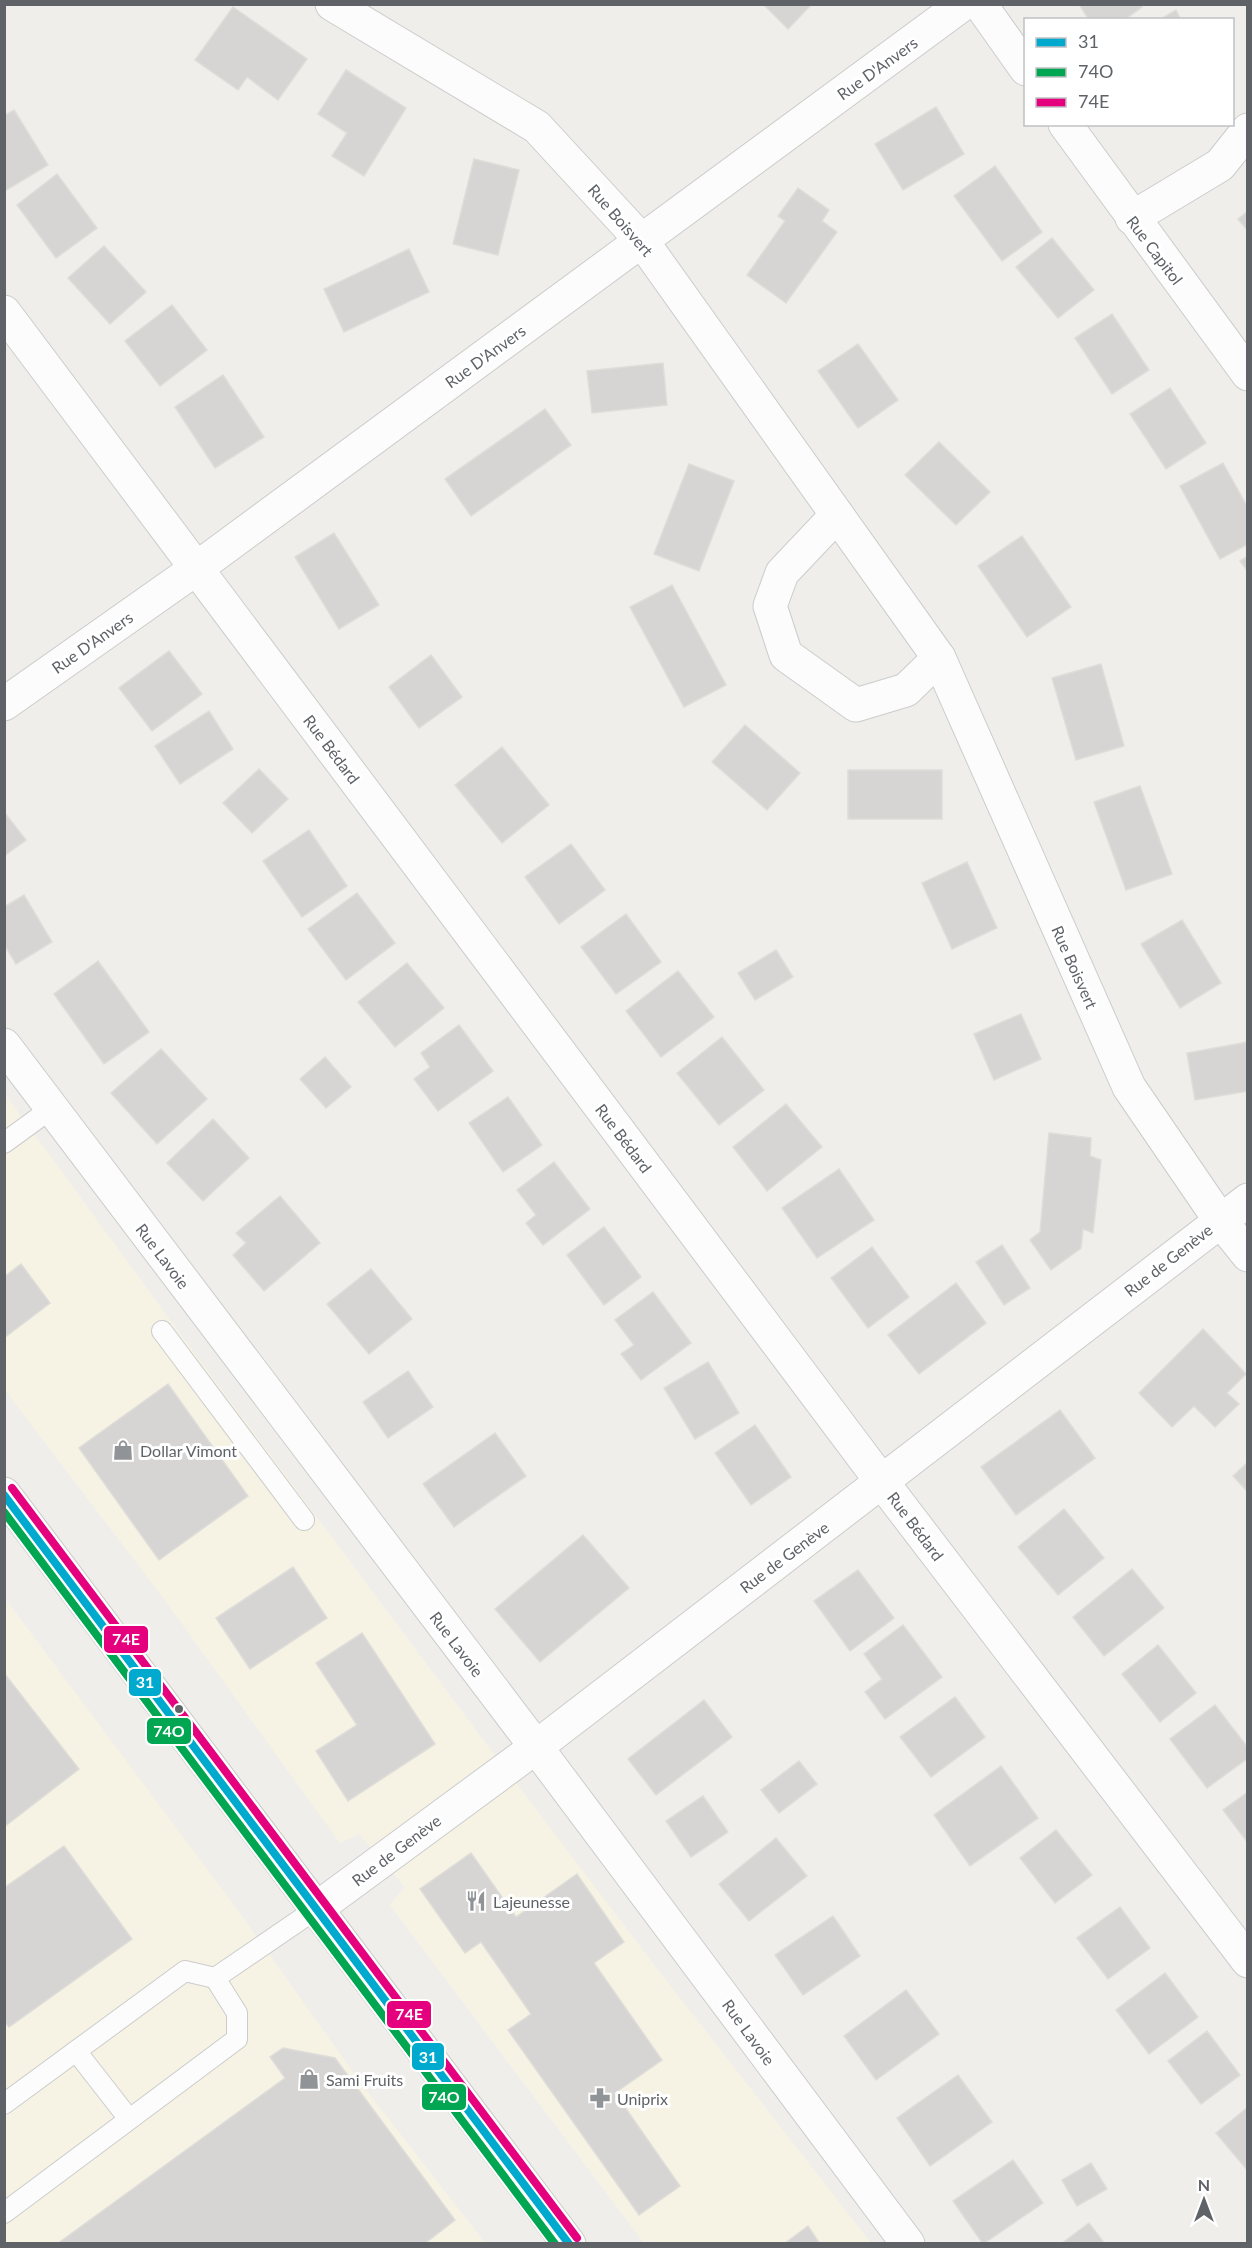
<svg xmlns="http://www.w3.org/2000/svg" width="1252" height="2248" font-family="Lato,sans-serif">
  <style>
    .commercial { fill: #f7f3e4 }
    .building { fill: #d6d5d3; stroke: #deddd9; stroke-width: 1.5 }
    .lines { fill: none; stroke-linecap: round; stroke-linejoin: round }
    .service-casing { stroke: #cbcccc; stroke-width: 22 }
    .minor-casing { stroke: #cbcccc; stroke-width: 35 }
    .secondary-casing { stroke: #cacacb; stroke-width: 35 }
    .service { stroke: #fdfcfc; stroke-width: 20 }
    .minor { stroke: #fdfcfc; stroke-width: 33 }
    .secondary { stroke: #fdfcfc; stroke-width: 33 }
    .bus-1-casing { stroke: #fff; stroke-width: 12 }
    .bus-2-casing { stroke: #fff; stroke-width: 12 }
    .bus-3-casing { stroke: #fff; stroke-width: 12 }
    .bus-1 { stroke: #00a9ce; stroke-width: 8 }
    .bus-2 { stroke: #00a651; stroke-width: 8 }
    .bus-3 { stroke: #e5007d; stroke-width: 8 }
    .bus-dot { fill: #5f6368; stroke: #fff; stroke-width: 2 }
    .labels { text-anchor: middle; dominant-baseline: central; stroke-width: 6; stroke-linejoin: round; paint-order: stroke }
    .street-label { font-size: 16px; fill: #5f6368; stroke: #fff }
    .poi-label { font-size: 16px; fill: #5f6368; stroke: #fff; text-anchor: start }
    .line-badge { stroke: #fff; stroke-width: 2 }
    .badge-label { font-size: 16px; text-anchor: middle; font-weight: bold; fill: #fff }
  </style>
  <rect width="100%" height="100%" fill="#efeeea"/>
  <g class="commercial">
    <path d="M 5,1094 L 186,1342 L 481,1737 L 655,1966 L 871,2243 L 644,2243 L 390,1905 L 405,1887 L 359,1834 L 340,1843 L 167,1603 L 5,1390 Z"/>
    <path d="M 4,1597 L 239,1912 L 360,2082 L 485,2243 L 5,2243 Z"/>
  </g>
  <g class="building">
    <path d="M 763,4 L 812,4 L 788,29 Z"/>
    <path d="M 1079,4 L 1140,4 L 1142,7 L 1124,20 L 1089,20 Z"/>
    <path d="M 233,7 L 307,59 L 278,100 L 247,77 L 238,90 L 195,60 Z"/>
    <path d="M 1176,10 L 1181,20 L 1159,20 Z"/>
    <path d="M 346,70 L 406,108 L 364,176 L 332,156 L 347,133 L 318,114 Z"/>
    <path d="M 936,107 L 964,154 L 903,190 L 875,144 Z"/>
    <path d="M 14,110 L 48,165 L 5,191 L 4,116 Z"/>
    <path d="M 474,159 L 519,170 L 498,255 L 453,244 Z"/>
    <path d="M 995,166 L 1042,232 L 1002,261 L 954,196 Z"/>
    <path d="M 57,174 L 97,228 L 56,258 L 17,205 Z"/>
    <path d="M 798,188 L 829,210 L 822,221 L 837,232 L 786,303 L 747,275 L 785,221 L 778,216 Z"/>
    <path d="M 1248,211 L 1248,231 L 1238,219 Z"/>
    <path d="M 1052,238 L 1094,290 L 1058,318 L 1016,267 Z"/>
    <path d="M 104,246 L 146,292 L 110,324 L 68,278 Z"/>
    <path d="M 409,249 L 429,292 L 344,332 L 324,289 Z"/>
    <path d="M 172,305 L 207,350 L 160,386 L 125,341 Z"/>
    <path d="M 1112,314 L 1149,370 L 1112,394 L 1075,338 Z"/>
    <path d="M 858,344 L 898,400 L 858,428 L 818,371 Z"/>
    <path d="M 663,363 L 667,405 L 592,413 L 587,371 Z"/>
    <path d="M 223,375 L 264,437 L 215,468 L 175,407 Z"/>
    <path d="M 1170,388 L 1206,443 L 1166,469 L 1130,414 Z"/>
    <path d="M 545,409 L 571,445 L 471,516 L 445,479 Z"/>
    <path d="M 939,442 L 990,492 L 956,525 L 905,475 Z"/>
    <path d="M 1223,463 L 1248,508 L 1248,544 L 1220,559 L 1180,486 Z"/>
    <path d="M 689,464 L 734,481 L 699,571 L 654,554 Z"/>
    <path d="M 334,533 L 379,605 L 339,629 L 295,557 Z"/>
    <path d="M 1022,536 L 1071,607 L 1027,637 L 978,566 Z"/>
    <path d="M 1248,556 L 1248,572 L 1240,561 Z"/>
    <path d="M 672,585 L 726,685 L 684,707 L 630,607 Z"/>
    <path d="M 169,651 L 202,694 L 152,731 L 119,688 Z"/>
    <path d="M 431,655 L 462,697 L 419,728 L 389,687 Z"/>
    <path d="M 1101,664 L 1124,746 L 1076,760 L 1052,678 Z"/>
    <path d="M 209,711 L 233,749 L 180,784 L 155,746 Z"/>
    <path d="M 745,725 L 800,773 L 767,810 L 712,762 Z"/>
    <path d="M 502,747 L 549,805 L 502,843 L 455,785 Z"/>
    <path d="M 259,769 L 288,799 L 252,833 L 223,803 Z"/>
    <rect x="848" y="770" width="94" height="49"/>
    <path d="M 1140,786 L 1172,874 L 1126,890 L 1094,802 Z"/>
    <path d="M 4,812 L 26,840 L 4,856 Z"/>
    <path d="M 309,830 L 347,886 L 302,917 L 263,861 Z"/>
    <path d="M 571,844 L 605,890 L 559,924 L 525,877 Z"/>
    <path d="M 967,862 L 997,928 L 952,949 L 922,883 Z"/>
    <path d="M 357,893 L 395,943 L 346,980 L 308,929 Z"/>
    <path d="M 24,895 L 52,942 L 16,964 L 4,944 L 4,907 Z"/>
    <path d="M 626,914 L 661,962 L 616,994 L 581,947 Z"/>
    <path d="M 1182,920 L 1221,983 L 1180,1008 L 1141,944 Z"/>
    <path d="M 776,950 L 793,977 L 755,1000 L 738,973 Z"/>
    <path d="M 98,961 L 149,1032 L 104,1064 L 54,994 Z"/>
    <path d="M 407,963 L 444,1008 L 395,1047 L 358,1002 Z"/>
    <path d="M 678,971 L 714,1017 L 661,1057 L 626,1011 Z"/>
    <path d="M 1021,1014 L 1041,1059 L 994,1080 L 974,1034 Z"/>
    <path d="M 459,1025 L 493,1071 L 438,1111 L 414,1079 L 430,1067 L 421,1053 Z"/>
    <path d="M 722,1037 L 764,1090 L 719,1125 L 677,1073 Z"/>
    <path d="M 1248,1042 L 1248,1091 L 1195,1100 L 1187,1053 Z"/>
    <path d="M 161,1049 L 207,1099 L 157,1144 L 111,1093 Z"/>
    <path d="M 325,1057 L 351,1087 L 326,1108 L 300,1079 Z"/>
    <path d="M 508,1097 L 542,1145 L 503,1172 L 469,1123 Z"/>
    <path d="M 786,1104 L 822,1147 L 767,1191 L 733,1147 Z"/>
    <path d="M 213,1119 L 249,1158 L 203,1201 L 167,1163 Z"/>
    <path d="M 1049,1133 L 1091,1138 L 1090,1156 L 1101,1160 L 1093,1233 L 1083,1229 L 1081,1248 L 1051,1270 L 1030,1240 L 1040,1232 Z"/>
    <path d="M 554,1162 L 590,1209 L 543,1245 L 526,1223 L 536,1215 L 517,1190 Z"/>
    <path d="M 839,1169 L 874,1220 L 817,1258 L 782,1208 Z"/>
    <path d="M 280,1196 L 320,1243 L 264,1291 L 233,1255 L 246,1243 L 236,1233 Z"/>
    <path d="M 604,1227 L 641,1277 L 604,1305 L 567,1255 Z"/>
    <path d="M 1002,1245 L 1030,1288 L 1004,1305 L 976,1262 Z"/>
    <path d="M 872,1247 L 909,1297 L 868,1328 L 831,1278 Z"/>
    <path d="M 21,1264 L 50,1303 L 4,1338 L 4,1277 Z"/>
    <path d="M 371,1269 L 412,1319 L 369,1354 L 327,1304 Z"/>
    <path d="M 956,1283 L 986,1323 L 919,1374 L 888,1335 Z"/>
    <path d="M 653,1292 L 691,1343 L 641,1380 L 621,1354 L 634,1345 L 615,1320 Z"/>
    <path d="M 1203,1329 L 1246,1374 L 1227,1393 L 1239,1404 L 1215,1427 L 1194,1406 L 1172,1427 L 1139,1393 Z"/>
    <path d="M 708,1362 L 739,1413 L 695,1439 L 664,1388 Z"/>
    <path d="M 408,1371 L 433,1407 L 388,1438 L 363,1402 Z"/>
    <path d="M 168,1384 L 248,1496 L 159,1560 L 79,1448 Z"/>
    <path d="M 1060,1410 L 1095,1458 L 1016,1515 L 981,1467 Z"/>
    <path d="M 755,1425 L 791,1477 L 751,1505 L 715,1453 Z"/>
    <path d="M 495,1433 L 526,1476 L 454,1527 L 423,1484 Z"/>
    <path d="M 1248,1462 L 1248,1492 L 1233,1476 Z"/>
    <path d="M 1064,1509 L 1104,1558 L 1058,1595 L 1018,1547 Z"/>
    <path d="M 583,1535 L 629,1588 L 540,1662 L 495,1609 Z"/>
    <path d="M 293,1567 L 327,1618 L 250,1669 L 216,1618 Z"/>
    <path d="M 1132,1569 L 1164,1608 L 1104,1656 L 1073,1617 Z"/>
    <path d="M 858,1570 L 894,1618 L 850,1651 L 814,1601 Z"/>
    <path d="M 903,1625 L 942,1677 L 885,1719 L 865,1692 L 882,1679 L 864,1654 Z"/>
    <path d="M 362,1633 L 435,1744 L 348,1801 L 316,1751 L 357,1725 L 316,1663 Z"/>
    <path d="M 1158,1645 L 1196,1693 L 1160,1722 L 1122,1674 Z"/>
    <path d="M 4,1673 L 79,1769 L 4,1827 Z"/>
    <path d="M 955,1697 L 985,1737 L 931,1777 L 900,1737 Z"/>
    <path d="M 704,1700 L 732,1737 L 656,1795 L 628,1759 Z"/>
    <path d="M 1215,1705 L 1248,1748 L 1248,1758 L 1207,1788 L 1170,1739 Z"/>
    <path d="M 799,1761 L 817,1784 L 779,1813 L 761,1790 Z"/>
    <path d="M 1001,1766 L 1038,1818 L 970,1866 L 934,1815 Z"/>
    <path d="M 1248,1792 L 1248,1843 L 1223,1810 Z"/>
    <path d="M 703,1796 L 728,1832 L 691,1857 L 666,1821 Z"/>
    <path d="M 1056,1830 L 1092,1875 L 1055,1903 L 1020,1858 Z"/>
    <path d="M 776,1838 L 807,1876 L 749,1921 L 719,1884 Z"/>
    <path d="M 64,1846 L 132,1939 L 9,2027 L 4,2021 L 4,1888 Z"/>
    <path d="M 471,1853 L 516,1917 L 577,1874 L 624,1942 L 594,1963 L 662,2060 L 615,2093 L 680,2186 L 639,2215 L 508,2030 L 531,2014 L 481,1942 L 465,1953 L 420,1889 Z"/>
    <path d="M 1120,1907 L 1150,1948 L 1108,1979 L 1077,1938 Z"/>
    <path d="M 833,1916 L 860,1956 L 803,1995 L 775,1955 Z"/>
    <path d="M 1165,1973 L 1198,2017 L 1149,2054 L 1116,2010 Z"/>
    <path d="M 906,1990 L 939,2034 L 876,2080 L 844,2036 Z"/>
    <path d="M 1207,2031 L 1240,2075 L 1201,2104 L 1168,2061 Z"/>
    <path d="M 283,2048 L 335,2058 L 455,2220 L 424,2244 L 57,2244 L 285,2078 L 270,2057 Z"/>
    <path d="M 958,2075 L 992,2122 L 930,2166 L 897,2118 Z"/>
    <path d="M 1248,2107 L 1248,2171 L 1216,2133 Z"/>
    <path d="M 1013,2160 L 1043,2203 L 983,2244 L 953,2201 Z"/>
    <path d="M 1091,2163 L 1107,2189 L 1077,2206 L 1062,2180 Z"/>
    <path d="M 1089,2223 L 1105,2244 L 1061,2244 Z"/>
    <path d="M 808,2226 L 820,2244 L 784,2244 Z"/>
  </g>
  <g class="lines">
    <g class="service-casing">
      <g id="service">
        <path d="M 4,1143 L 52,1108"/>
        <path d="M 162,1331 L 304,1520"/>
        <path d="M 215,1978 L 316,1909"/>
        <path d="M 76,2051 L 129,2119"/>
        <path d="M 4,2104 L 185,1971 L 215,1978 L 237,2013 L 237,2039 L 4,2213"/>
      </g>
    </g>
    <g class="minor-casing">
      <g id="minor">
        <path d="M 332,4 L 537,127 L 642,241 L 939,658 L 1129,1087 L 1220,1220 L 1248,1255"/>
        <path d="M 980,4 L 1026,69"/>
        <path d="M 1065,124 L 1248,374"/>
        <path d="M 1132,218 L 1220,165 L 1248,130"/>
        <path d="M 4,312 L 882,1482 L 1248,1961"/>
        <path d="M 837,515 L 782,573 L 770,606 L 786,655 L 856,705 L 906,690 L 939,658"/>
        <path d="M 4,704 L 197,568 L 963,4"/>
        <path d="M 4,1045 L 536,1747 L 908,2244"/>
        <path d="M 316,1909 L 536,1747 L 1248,1200"/>
      </g>
    </g>
    <g class="secondary-casing">
      <path id="secondary" d="M 4,1494 L 569,2244"/>
    </g>
    <use href="#service" class="service"/>
    <use href="#minor" class="minor"/>
    <use href="#secondary" class="secondary"/>
    <g class="bus-1-casing">
      <path id="bus-1" d="M 4,1495 L 569,2244"/>
    </g>
    <g class="bus-2-casing">
      <path id="bus-2" d="M 4,1512 L 555,2244"/>
    </g>
    <g class="bus-3-casing">
      <path id="bus-3" d="M 12,1488 L 577,2238"/>
    </g>
    <use href="#bus-1" class="bus-1"/>
    <use href="#bus-2" class="bus-2"/>
    <use href="#bus-3" class="bus-3"/>
  </g>
  <defs>
    <g id="shop-bare" transform="scale(1.62)"><path d="M-5-2.5h2.3a2.7 3.5 0 0 1 5.4 0H5L5.5 6h-11ZM-1.5-2.5h3a1.5 2.3 0 0 0-3 0Z" fill="#919496" stroke="#fff" stroke-width="2.5" paint-order="stroke"/></g>
    <g id="restaurant-bare" transform="scale(1.62)"><path d="M-5-6h1v4h1v-4h1v4h1v-4h1v5L-1.5 .5V6h-2V.5L-5-1ZM5-6V6H3V1.5H1.5Q1.5-4 5-6Z" fill="#919496" stroke="#fff" stroke-width="2.5" paint-order="stroke"/></g>
    <g id="pharmacy-bare" transform="scale(1.62)"><path d="M-2-6h4v4h4v4h-4v4h-4v-4h-4v-4h4Z" fill="#919496" stroke="#fff" stroke-width="2.5" paint-order="stroke"/></g>
  </defs>
  <g fill-rule="evenodd">
    <use href="#shop-bare" x="123" y="1450"/>
    <use href="#restaurant-bare" x="476" y="1901"/>
    <use href="#shop-bare" x="309" y="2079"/>
    <use href="#pharmacy-bare" x="600" y="2098"/>
  </g>
  <circle class="bus-dot" cx="179" cy="1709" r="5"/>
  <g class="labels">
    <g class="street-label">
      <text transform="translate(877 68) rotate(-36)">Rue D'Anvers</text>
      <text transform="translate(621 220) rotate(49)">Rue Boisvert</text>
      <text transform="translate(1155 250) rotate(53)">Rue Capitol</text>
      <text transform="translate(485 356) rotate(-36)">Rue D'Anvers</text>
      <text transform="translate(92 642) rotate(-35)">Rue D'Anvers</text>
      <text transform="translate(332 749) rotate(53)">Rue Bédard</text>
      <text transform="translate(1075 967) rotate(66)">Rue Boisvert</text>
      <text transform="translate(624 1138) rotate(53)">Rue Bédard</text>
      <text transform="translate(163 1256) rotate(53)">Rue Lavoie</text>
      <text transform="translate(1168 1260) rotate(-38)">Rue de Genève</text>
      <text transform="translate(916 1526) rotate(53)">Rue Bédard</text>
      <text transform="translate(784 1557) rotate(-37)">Rue de Genève</text>
      <text transform="translate(457 1644) rotate(53)">Rue Lavoie</text>
      <text transform="translate(396 1850) rotate(-37)">Rue de Genève</text>
      <text transform="translate(749 2032) rotate(54)">Rue Lavoie</text>
    </g>
    <g class="poi-label">
      <text x="140" y="1450">Dollar Vimont</text>
      <text x="493" y="1901">Lajeunesse</text>
      <text x="326" y="2079">Sami Fruits</text>
      <text x="617" y="2098">Uniprix</text>
    </g>
  </g>
  <g class="line-badge">
    <rect x="103" y="1625" width="46" height="29" rx="6" fill="#e5007d"/>
    <rect x="128" y="1668" width="34" height="29" rx="6" fill="#00a9ce"/>
    <rect x="146" y="1717" width="46" height="28" rx="6" fill="#00a651"/>
    <rect x="386" y="2000" width="46" height="29" rx="6" fill="#e5007d"/>
    <rect x="411" y="2042" width="34" height="29" rx="6" fill="#00a9ce"/>
    <rect x="421" y="2083" width="46" height="28" rx="6" fill="#00a651"/>
  </g>
  <g class="badge-label">
    <text x="126" y="1645">74E</text>
    <text x="145" y="1688">31</text>
    <text x="169" y="1737">74O</text>
    <text x="409" y="2020">74E</text>
    <text x="428" y="2063">31</text>
    <text x="444" y="2103">74O</text>
  </g>
  <rect width="1252" height="2248" fill="none" stroke="#5f6368" stroke-width="12"/>
  <rect x="1024" y="18" width="210" height="108" fill="#ffffff" stroke="#bfc1c3" stroke-width="1.5"/>
  <rect x="1036" y="38" width="30" height="9" fill="#00a9ce" stroke="#bfc1c3" stroke-width="1.5"/>
  <text x="1078" y="48" font-size="18" fill="#5f6368">31</text>
  <rect x="1036" y="68" width="30" height="9" fill="#00a651" stroke="#bfc1c3" stroke-width="1.5"/>
  <text x="1078" y="78" font-size="18" fill="#5f6368">74O</text>
  <rect x="1036" y="98" width="30" height="9" fill="#e5007d" stroke="#bfc1c3" stroke-width="1.5"/>
  <text x="1078" y="108" font-size="18" fill="#5f6368">74E</text>
  <g transform="translate(1204 2200)" stroke="#ffffff" stroke-width="4.5" paint-order="stroke">
  <path d="M0-4.5L10 22L0 15L-10 22Z" fill="#5f6368"/>
  <text y="-9" font-size="16" font-weight="bold" text-anchor="middle" fill="#5f6368">N</text>
  </g>
</svg>
